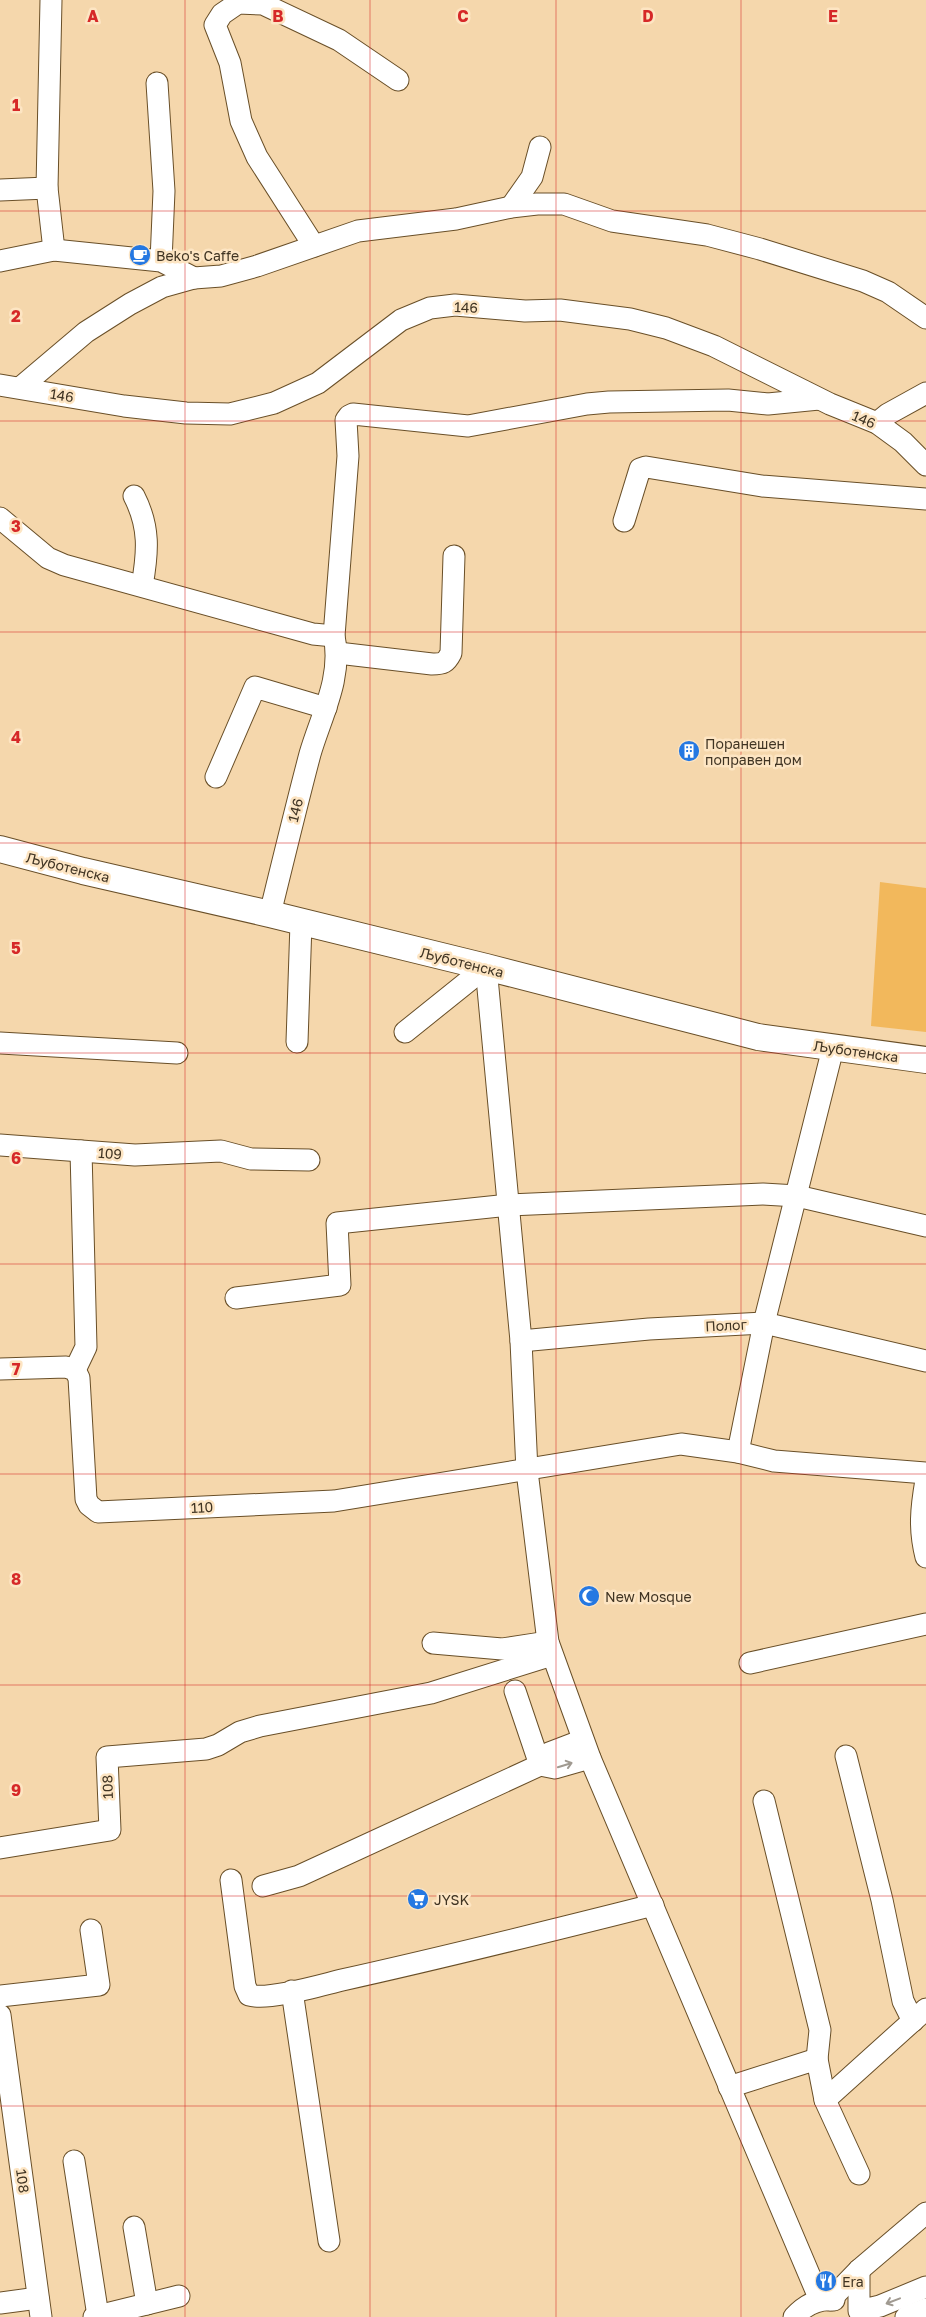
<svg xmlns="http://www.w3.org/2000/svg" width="926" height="2317" font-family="'Golos Text',sans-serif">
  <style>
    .green { fill: #f2b85c }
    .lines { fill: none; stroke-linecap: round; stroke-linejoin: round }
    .minor-casing { stroke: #694f28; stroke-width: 23 }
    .major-casing { stroke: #694f28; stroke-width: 28 }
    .minor { stroke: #fff; stroke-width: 21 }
    .major { stroke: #fff; stroke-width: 26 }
    .oneway { stroke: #a09a91 }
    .grid { fill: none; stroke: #d62828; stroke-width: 1; stroke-opacity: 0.55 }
    .labels { text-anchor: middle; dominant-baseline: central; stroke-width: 5; stroke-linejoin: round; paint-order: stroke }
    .poi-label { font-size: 14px; fill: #403423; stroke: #fde5c3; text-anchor: start }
    .street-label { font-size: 14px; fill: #403423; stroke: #fde5c3 }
    .grid-label { font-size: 16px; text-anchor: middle; font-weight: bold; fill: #d62828; stroke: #fde5c3; stroke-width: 5; stroke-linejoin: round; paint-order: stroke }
  </style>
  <rect width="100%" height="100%" fill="#f5d7ac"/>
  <path class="green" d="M 880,882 L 926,888 L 926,1032 L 871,1026 Z"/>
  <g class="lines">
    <g class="minor-casing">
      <g id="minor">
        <path d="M 51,0 L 47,188 L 54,250"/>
        <path d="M 157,83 L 164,191 L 161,261"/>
        <path d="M 0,190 L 47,188"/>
        <path d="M 511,207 L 532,177 L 540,147"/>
        <path d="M 314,246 L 257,157 L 241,121 L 230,63 L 215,25 L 222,14 L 238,3 L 263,4 L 339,40 L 398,80"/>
        <path d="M 0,261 L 54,250 L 161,261 L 194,278"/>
        <path d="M 0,385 L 124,406 L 186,413 L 230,414 L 274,403 L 318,383 L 401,320 L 430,308 L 455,305 L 525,311 L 560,310 L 630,319 L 666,328 L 714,346 L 830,404 L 877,423 L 903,442 L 926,465"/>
        <path d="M 21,387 L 86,332 L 130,304 L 162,287 L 194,278 L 221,276 L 257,266 L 358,231 L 456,219 L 511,207 L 537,204 L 564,204 L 612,221 L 707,235 L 760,249 L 863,281 L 888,292 L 926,318"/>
        <path d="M 877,423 L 888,414 L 926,393"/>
        <path d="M 134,496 C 150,527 148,552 142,586"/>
        <path d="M 0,518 L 48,558 L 64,565 L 277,624 L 313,634 L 334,636"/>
        <path d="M 624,521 L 640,469 L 646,467 L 762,486 L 926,499"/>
        <path d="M 338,653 L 432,664 C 443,664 446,663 451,653 L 454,556"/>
        <path d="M 216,777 L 255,687 L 326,708"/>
        <path d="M 270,914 C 283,861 296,807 310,754 C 321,716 343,677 334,636 L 348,456 L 346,420 L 349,416 L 353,414 L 468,426 L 587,404 L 609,402 L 728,400 L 768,404 L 819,399"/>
        <path d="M 486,967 L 521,1341 L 527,1471 L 548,1642 L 590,1758 L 820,2300"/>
        <path d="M 405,1032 L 486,967"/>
        <path d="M 297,1042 L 301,923"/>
        <path d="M 0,1043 L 177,1053"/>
        <path d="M 0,1145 L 135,1155 L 221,1151 L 251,1159 L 309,1160"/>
        <path d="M 236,1298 L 340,1285 L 337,1223 L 509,1205 L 763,1194 L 797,1196 L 926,1226"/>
        <path d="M 521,1341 L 649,1329 L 764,1323 L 926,1361"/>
        <path d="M 0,1369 L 66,1367 L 75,1370 L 79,1378 L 86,1499 L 89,1505 L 98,1512 L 334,1501 L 681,1444 L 738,1452 L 774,1461 L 926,1473"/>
        <path d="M 75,1370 L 86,1347 L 81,1151"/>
        <path d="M 738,1452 L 764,1323 L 833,1048"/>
        <path d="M 926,1480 C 921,1509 919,1529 926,1557"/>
        <path d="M 433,1643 L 502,1649 L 548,1642"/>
        <path d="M 750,1663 L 926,1624"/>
        <path d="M 515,1691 L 540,1765"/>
        <path d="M 846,1756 L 882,1900 L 903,2001 L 913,2021"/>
        <path d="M 540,1765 L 555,1768 L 590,1758"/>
        <path d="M 764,1801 L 820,2030 L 817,2059"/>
        <path d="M 0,1848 L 110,1830 L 107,1757 L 206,1749 L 218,1745 L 240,1732 L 260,1726 L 431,1693 L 552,1655"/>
        <path d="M 231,1880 L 245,1986 L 249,1995 C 268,2001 321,1985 342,1980 C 446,1957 550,1931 653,1905"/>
        <path d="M 263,1886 L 299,1876 L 540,1765 L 549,1753 L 583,1740"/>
        <path d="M 292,1991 L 329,2241"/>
        <path d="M 0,1996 L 99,1985 L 91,1930"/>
        <path d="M 0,2015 L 41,2317"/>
        <path d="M 729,2087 L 817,2059 L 825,2100 L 859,2174"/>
        <path d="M 825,2100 L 926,2009"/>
        <path d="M 74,2161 L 98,2316"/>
        <path d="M 134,2227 L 147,2304"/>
        <path d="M 859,2270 L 859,2311 L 880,2306 L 926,2287"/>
        <path d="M 830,2300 L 859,2270 L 926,2213"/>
        <path d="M 0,2303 L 38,2298"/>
        <path d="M 94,2317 L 179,2296"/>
        <path d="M 794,2317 C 805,2305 818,2298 834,2300"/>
        <path d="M 906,2317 L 926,2309"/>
      </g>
    </g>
    <g class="major-casing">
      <path id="major" d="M 0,849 L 83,871 L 270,914 L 486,967 L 758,1037 L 926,1060"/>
    </g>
    <use href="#minor" class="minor"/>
    <use href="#major" class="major"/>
  </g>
  <defs><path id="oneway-shaft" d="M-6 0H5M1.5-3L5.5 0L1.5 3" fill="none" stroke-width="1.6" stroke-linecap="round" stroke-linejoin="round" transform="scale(1.25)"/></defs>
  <g class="oneway">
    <use href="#oneway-shaft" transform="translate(565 1765) rotate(-17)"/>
    <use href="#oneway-shaft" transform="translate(893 2301) rotate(159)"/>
  </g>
  <path class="grid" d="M 185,0 L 185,2317M 370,0 L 370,2317M 556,0 L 556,2317M 741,0 L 741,2317M 0,211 L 926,211M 0,421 L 926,421M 0,632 L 926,632M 0,843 L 926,843M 0,1053 L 926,1053M 0,1264 L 926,1264M 0,1474 L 926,1474M 0,1685 L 926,1685M 0,1896 L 926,1896M 0,2106 L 926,2106"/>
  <defs>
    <g id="cafe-disc" transform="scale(1.125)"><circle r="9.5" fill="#2578e2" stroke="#fde5c3"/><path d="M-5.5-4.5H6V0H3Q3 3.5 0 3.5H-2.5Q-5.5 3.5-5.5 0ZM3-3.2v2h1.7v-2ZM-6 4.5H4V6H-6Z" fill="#fff"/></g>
    <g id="building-disc" transform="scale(1.125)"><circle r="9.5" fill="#2578e2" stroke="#fde5c3"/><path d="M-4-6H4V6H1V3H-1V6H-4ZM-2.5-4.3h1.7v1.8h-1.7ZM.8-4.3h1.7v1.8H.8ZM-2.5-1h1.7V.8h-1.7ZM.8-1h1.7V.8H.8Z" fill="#fff"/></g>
    <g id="mosque-disc" transform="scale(1.125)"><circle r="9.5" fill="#2578e2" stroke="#fde5c3"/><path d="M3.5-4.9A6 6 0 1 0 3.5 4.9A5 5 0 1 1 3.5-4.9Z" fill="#fff"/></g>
    <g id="supermarket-disc" transform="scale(1.125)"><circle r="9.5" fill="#2578e2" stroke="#fde5c3"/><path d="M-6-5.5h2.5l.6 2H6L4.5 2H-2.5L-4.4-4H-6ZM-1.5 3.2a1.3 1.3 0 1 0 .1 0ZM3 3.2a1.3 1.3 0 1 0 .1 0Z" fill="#fff"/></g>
    <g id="restaurant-disc" transform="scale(1.125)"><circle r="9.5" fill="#2578e2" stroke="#fde5c3"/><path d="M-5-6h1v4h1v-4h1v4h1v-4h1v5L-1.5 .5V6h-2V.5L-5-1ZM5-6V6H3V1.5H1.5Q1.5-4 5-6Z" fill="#fff"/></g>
  </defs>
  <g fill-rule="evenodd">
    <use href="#cafe-disc" x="140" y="255"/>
    <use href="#building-disc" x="689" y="751"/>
    <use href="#mosque-disc" x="589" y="1596"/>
    <use href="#supermarket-disc" x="418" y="1899"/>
    <use href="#restaurant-disc" x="826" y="2281"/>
  </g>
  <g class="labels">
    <g class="poi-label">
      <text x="156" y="255">Beko's Caffe</text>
      <text x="705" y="743">Поранешен<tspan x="705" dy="16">поправен дом</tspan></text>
      <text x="605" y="1596">New Mosque</text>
      <text x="434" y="1899">JYSK</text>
      <text x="842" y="2281">Era</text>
    </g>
    <g class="street-label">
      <text transform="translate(466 307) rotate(2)">146</text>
      <text transform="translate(62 395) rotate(9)">146</text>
      <text transform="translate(864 419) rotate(23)">146</text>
      <text transform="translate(295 810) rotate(-76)">146</text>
      <text transform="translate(68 867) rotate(14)">Љуботенска</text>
      <text transform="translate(462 962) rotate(14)">Љуботенска</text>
      <text transform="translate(856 1051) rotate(8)">Љуботенска</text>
      <text transform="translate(110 1153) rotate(4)">109</text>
      <text transform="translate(726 1325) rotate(-3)">Полог</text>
      <text transform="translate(202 1507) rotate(-3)">110</text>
      <text transform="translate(107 1787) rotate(-92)">108</text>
      <text transform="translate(23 2181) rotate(82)">108</text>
    </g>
  </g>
  <g class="grid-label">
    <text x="93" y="22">A</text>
    <text x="278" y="22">B</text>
    <text x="463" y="22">C</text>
    <text x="648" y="22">D</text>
    <text x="833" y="22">E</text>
    <text x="16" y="111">1</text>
    <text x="16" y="322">2</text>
    <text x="16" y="532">3</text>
    <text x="16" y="743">4</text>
    <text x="16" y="954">5</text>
    <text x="16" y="1164">6</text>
    <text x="16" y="1375">7</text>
    <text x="16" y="1585">8</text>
    <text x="16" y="1796">9</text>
  </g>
</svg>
